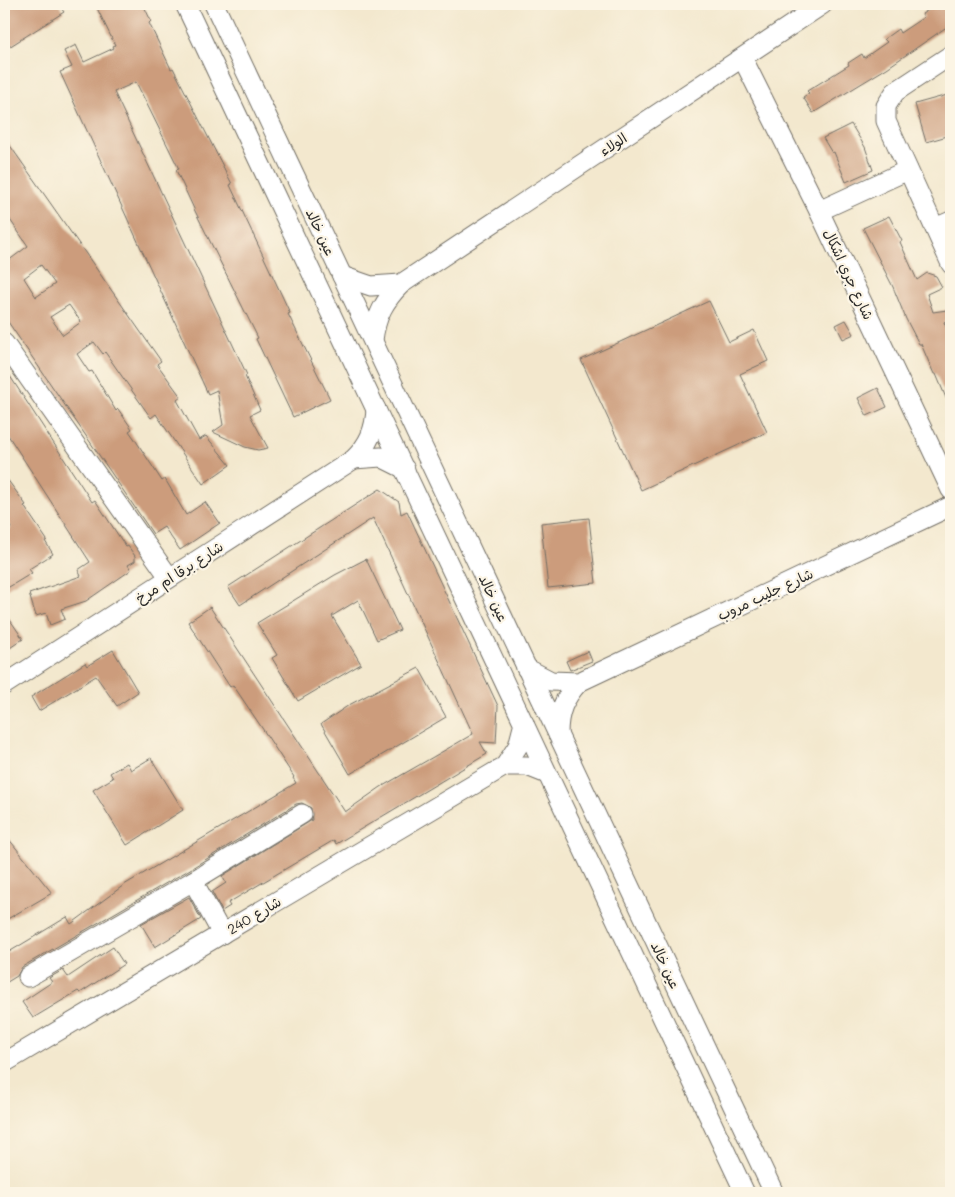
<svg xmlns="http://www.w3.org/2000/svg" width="955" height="1197" font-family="Mali,'Playpen Sans Arabic',sans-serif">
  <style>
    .building { fill: #cc9c7b; fill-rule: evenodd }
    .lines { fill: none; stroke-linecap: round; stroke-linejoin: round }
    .minor-casing { stroke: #716d64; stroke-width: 21 }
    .minor { stroke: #fff; stroke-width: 19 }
    .labels { text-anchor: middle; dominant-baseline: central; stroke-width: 4.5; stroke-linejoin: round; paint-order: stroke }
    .street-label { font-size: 14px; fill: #2b2b2b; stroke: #fcf5e5 }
  </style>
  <rect width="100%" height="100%" fill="#fcf5e5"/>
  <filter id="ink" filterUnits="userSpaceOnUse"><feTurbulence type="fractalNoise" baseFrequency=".02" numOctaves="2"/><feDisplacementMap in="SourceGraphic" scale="10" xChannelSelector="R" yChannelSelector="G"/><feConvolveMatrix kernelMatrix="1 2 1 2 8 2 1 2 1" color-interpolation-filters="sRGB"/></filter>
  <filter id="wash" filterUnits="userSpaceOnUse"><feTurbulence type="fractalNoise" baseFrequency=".0096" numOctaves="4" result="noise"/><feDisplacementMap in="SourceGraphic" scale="20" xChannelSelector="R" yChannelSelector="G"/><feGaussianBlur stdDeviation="1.12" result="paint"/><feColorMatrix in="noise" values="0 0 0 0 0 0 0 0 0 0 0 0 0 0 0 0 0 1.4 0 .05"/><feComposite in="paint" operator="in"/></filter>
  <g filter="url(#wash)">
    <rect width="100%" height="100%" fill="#f3e8ce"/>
    <g id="blocks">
      <g class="building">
        <path d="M 4,4 L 58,4 L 64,12 L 9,47 L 4,40 Z"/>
        <path d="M 95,4 L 143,4 L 151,21 L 149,23 L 171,69 L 173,68 L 232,184 L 230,185 L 290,313 L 288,314 L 330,399 L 293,417 L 256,339 L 258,338 L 195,211 L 176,170 L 179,169 L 136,82 L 114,92 L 247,375 L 245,376 L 260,410 L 250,415 L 268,448 L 258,450 L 245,447 L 213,432 L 223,425 L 217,390 L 208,394 L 60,72 L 72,67 L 64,51 L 76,45 L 84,62 L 114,48 L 113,46 L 115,45 Z"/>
        <path d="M 946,4 L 951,11 L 951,24 L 887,68 L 813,113 L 803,97 L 809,93 L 807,91 L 849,65 L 848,63 L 862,54 L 864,58 L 887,42 L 884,39 L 898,29 L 900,33 L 924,17 L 922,14 L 936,5 L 938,9 Z"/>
        <path d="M 951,94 L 951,135 L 926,142 L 915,104 Z"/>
        <path d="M 851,124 L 865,147 L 873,170 L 846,182 L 834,152 L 832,153 L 823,138 Z"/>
        <path d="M 4,137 L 161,361 L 157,364 L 181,397 L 177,400 L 199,440 L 206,436 L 230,465 L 203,484 L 156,414 L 151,418 L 105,352 L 103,354 L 94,342 L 77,354 L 89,372 L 92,371 L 116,411 L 118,409 L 132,429 L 129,431 L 134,438 L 162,481 L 165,479 L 186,515 L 205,502 L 220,523 L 180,550 L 164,527 L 153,534 L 4,316 L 4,264 L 28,246 L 4,211 ZM 41,265 L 55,284 L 36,297 L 24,278 ZM 69,305 L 81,322 L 63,335 L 50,317 Z"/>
        <path d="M 889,216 L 902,241 L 900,242 L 917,280 L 927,273 L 936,276 L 942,287 L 927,294 L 933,312 L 947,310 L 951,315 L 951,318 L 944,322 L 951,338 L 951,410 L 936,374 L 934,374 L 921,344 L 919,344 L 906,319 L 893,287 L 863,228 Z"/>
        <path d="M 709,301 L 729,342 L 754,330 L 768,361 L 740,374 L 767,432 L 641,490 L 581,360 Z"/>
        <path d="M 846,320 L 854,334 L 843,339 L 836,325 Z"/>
        <path d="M 4,367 L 92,502 L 95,500 L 126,547 L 128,546 L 135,556 L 135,561 L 128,565 L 131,570 L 86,601 L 61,609 L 65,619 L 50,625 L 46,613 L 36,616 L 29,594 L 81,576 L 78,570 L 90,562 L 4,429 Z"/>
        <path d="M 878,388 L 887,407 L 867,416 L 858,398 Z"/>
        <path d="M 4,475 L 26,505 L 24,506 L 47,540 L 45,541 L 53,554 L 29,569 L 32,573 L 4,590 L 4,532 L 11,528 L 4,517 Z"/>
        <path d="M 380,489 L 399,502 L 401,514 L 407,511 L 498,706 L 496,743 L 480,742 L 487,754 L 336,844 L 334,840 L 228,903 L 230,906 L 222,911 L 212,892 L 226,883 L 222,876 L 312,820 L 311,808 L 302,803 L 296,804 L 187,871 L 22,967 L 17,976 L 4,984 L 4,955 L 67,917 L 71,924 L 124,885 L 296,783 L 293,778 L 294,777 L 262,728 L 233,685 L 230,687 L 188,622 L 210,607 L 345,812 L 381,787 L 473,734 L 373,518 L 240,605 L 228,587 Z"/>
        <path d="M 589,518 L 596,583 L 548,588 L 541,523 Z"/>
        <path d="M 366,559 L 400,630 L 377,640 L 358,600 L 332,616 L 361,664 L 298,701 L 272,658 L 277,655 L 257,623 L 335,575 Z"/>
        <path d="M 4,611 L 23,639 L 4,652 Z"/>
        <path d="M 113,650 L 138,692 L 117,706 L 96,676 L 39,711 L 31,697 L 85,663 L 87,666 Z"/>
        <path d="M 588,651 L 592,661 L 570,670 L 566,661 Z"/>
        <path d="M 419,668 L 446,717 L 350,774 L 321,724 L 349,705 Z"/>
        <path d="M 151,758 L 183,810 L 127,845 L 93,790 L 113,778 L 110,773 L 127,763 L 131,770 Z"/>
        <path d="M 4,833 L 52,893 L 4,921 Z"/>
        <path d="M 189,897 L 201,919 L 155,947 L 141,924 Z"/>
        <path d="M 113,947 L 124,964 L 80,993 L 78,991 L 33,1018 L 22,1002 L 52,982 L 49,978 L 63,970 L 68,977 Z"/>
      </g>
    </g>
  </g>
  <g filter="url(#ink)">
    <use href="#blocks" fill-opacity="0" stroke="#716d64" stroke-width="1"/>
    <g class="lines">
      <g class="minor-casing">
        <g id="minor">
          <path d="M 185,4 L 745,1193"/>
          <path d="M 214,4 L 774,1193"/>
          <path d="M 951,55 L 895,92 L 886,106 L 886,121 L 951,264"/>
          <path d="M 743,59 L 819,211 L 951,490"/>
          <path d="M 819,211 L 908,170"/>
          <path d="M 935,228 L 951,221"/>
          <path d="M 342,276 L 371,286 L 401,284"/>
          <path d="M 373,340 C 376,316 384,301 401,284 L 823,4"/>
          <path d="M 4,343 L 169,577"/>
          <path d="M 354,459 L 381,457 L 405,469"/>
          <path d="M 526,668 L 551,681 L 579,682 L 951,506"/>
          <path d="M 4,685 L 354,459 C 369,444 375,430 376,409"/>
          <path d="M 558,734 C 558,712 564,698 579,682"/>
          <path d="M 505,766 L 527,766 L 547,774"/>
          <path d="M 193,881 L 302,814"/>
          <path d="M 28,977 L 193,881 L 222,934"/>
          <path d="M 4,1063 L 505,766 L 518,746 L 524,723"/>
        </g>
      </g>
      <use href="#minor" class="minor"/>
    </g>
  </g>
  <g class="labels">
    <g class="street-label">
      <text transform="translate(613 144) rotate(-33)">الولاء</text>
      <text transform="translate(321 232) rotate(65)">عين خالد</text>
      <text transform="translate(849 274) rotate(65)">شارع جري اشكال</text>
      <text transform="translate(179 572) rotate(-33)">شارع برقا ام مرخ</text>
      <text transform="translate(765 594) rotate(-25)">شارع جليب مروب</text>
      <text transform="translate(494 598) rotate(65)">عين خالد</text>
      <text transform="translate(254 915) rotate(-31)">شارع 240</text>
      <text transform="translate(666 965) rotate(65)">عين خالد</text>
    </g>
  </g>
  <rect width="955" height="1197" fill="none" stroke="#fcf5e5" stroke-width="20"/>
</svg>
